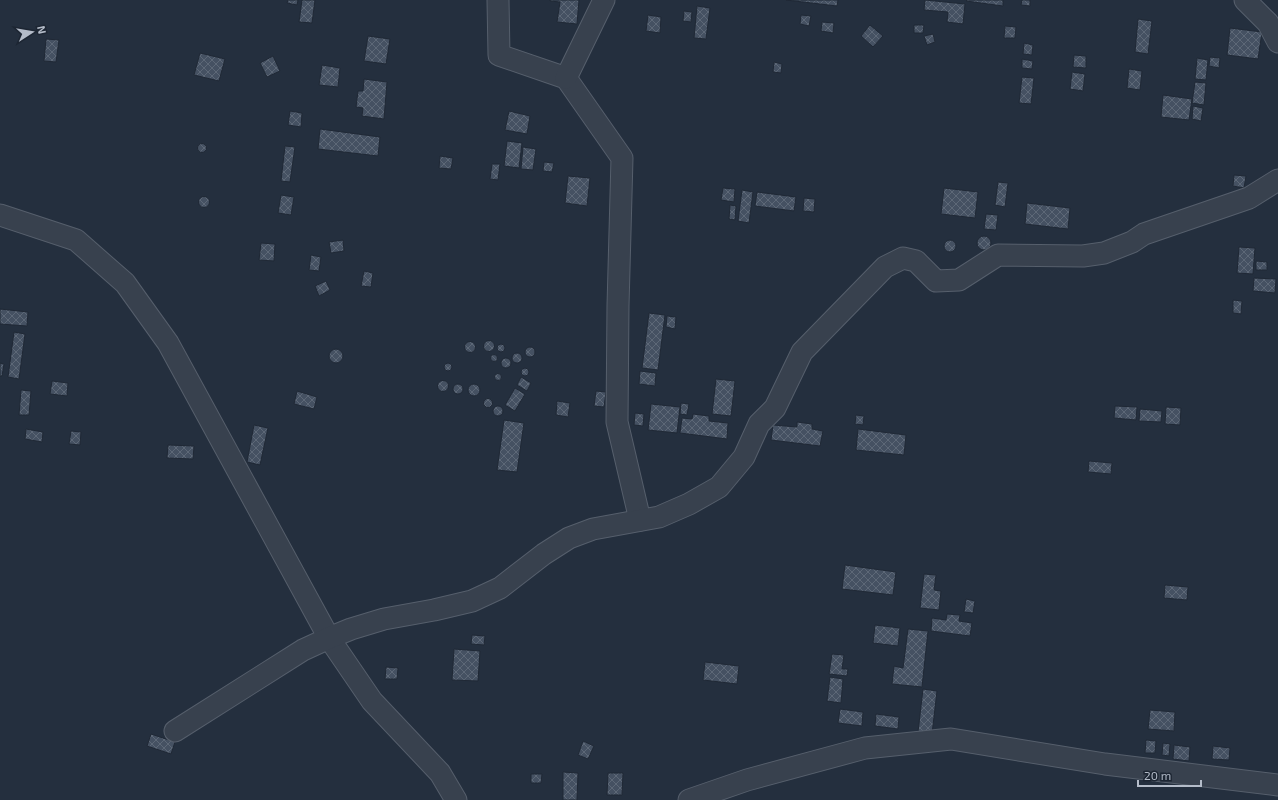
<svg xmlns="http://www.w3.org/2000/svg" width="1278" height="800" font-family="'Exo 2',sans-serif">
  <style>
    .building { fill: url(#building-cross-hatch); stroke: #1f2835 }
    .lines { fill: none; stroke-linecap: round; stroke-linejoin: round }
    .minor-casing { stroke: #565f6c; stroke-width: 23 }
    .minor { stroke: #38414e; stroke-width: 21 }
  </style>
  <defs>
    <pattern id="building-cross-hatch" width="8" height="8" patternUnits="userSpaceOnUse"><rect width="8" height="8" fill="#455162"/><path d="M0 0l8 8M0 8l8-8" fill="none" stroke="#5d6877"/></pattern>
  </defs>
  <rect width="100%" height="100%" fill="#242f3e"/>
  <g class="building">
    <path d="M 288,0 L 298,0 L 297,5 L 287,3 Z"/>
    <path d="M 302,0 L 315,0 L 312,23 L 299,22 Z"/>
    <path d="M 550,0 L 579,0 L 577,24 L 557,22 L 560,2 L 550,1 Z"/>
    <path d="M 786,0 L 838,0 L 837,6 Z"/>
    <path d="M 925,0 L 965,4 L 963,24 L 947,22 L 948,12 L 924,10 Z"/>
    <path d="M 967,0 L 1003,0 L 1003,6 L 966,1 Z"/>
    <path d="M 1022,0 L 1030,0 L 1030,6 L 1021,5 Z"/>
    <path d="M 697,6 L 710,8 L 706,39 L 694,38 Z"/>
    <path d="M 684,11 L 692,12 L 691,22 L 683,21 Z"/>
    <path d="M 648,15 L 661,17 L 660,33 L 646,31 Z"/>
    <path d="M 801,15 L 811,16 L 809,26 L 800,24 Z"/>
    <path d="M 1138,19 L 1152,21 L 1148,54 L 1135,52 Z"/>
    <path d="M 822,22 L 834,23 L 833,33 L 821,31 Z"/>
    <path d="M 870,25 L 883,36 L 873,47 L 861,36 Z"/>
    <path d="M 914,25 L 924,25 L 923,33 L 914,33 Z"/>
    <path d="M 1005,26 L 1016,27 L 1015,38 L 1004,38 Z"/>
    <path d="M 1230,28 L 1262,32 L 1258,59 L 1227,55 Z"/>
    <path d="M 933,34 L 935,42 L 927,45 L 924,36 Z"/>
    <path d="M 368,36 L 390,39 L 386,64 L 364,61 Z"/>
    <path d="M 46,39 L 59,40 L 56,62 L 44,61 Z"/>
    <path d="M 1024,43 L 1033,45 L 1032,55 L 1023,54 Z"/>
    <path d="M 200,53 L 225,59 L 219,81 L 194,75 Z"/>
    <path d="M 1074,55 L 1086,56 L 1086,68 L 1073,67 Z"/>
    <path d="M 273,56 L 280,71 L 267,77 L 260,63 Z"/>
    <path d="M 1210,57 L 1220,58 L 1219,68 L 1209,66 Z"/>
    <path d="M 1197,58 L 1208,60 L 1206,80 L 1195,79 Z"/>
    <path d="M 1022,59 L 1033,61 L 1032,69 L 1022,68 Z"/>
    <path d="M 774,62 L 782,64 L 781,73 L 773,72 Z"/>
    <path d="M 322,65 L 340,68 L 338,87 L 319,85 Z"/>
    <path d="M 1129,69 L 1142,71 L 1140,90 L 1127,88 Z"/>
    <path d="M 1072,72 L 1085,74 L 1083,91 L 1070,89 Z"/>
    <path d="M 1022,77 L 1034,78 L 1031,104 L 1019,103 Z"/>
    <path d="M 364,79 L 387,82 L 384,119 L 362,116 L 363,108 L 356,107 L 358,91 L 363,91 Z"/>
    <path d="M 1195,82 L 1206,83 L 1204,105 L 1192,103 Z"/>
    <path d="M 1163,95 L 1192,99 L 1189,120 L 1161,117 Z"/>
    <path d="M 1193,106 L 1203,108 L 1201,121 L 1192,119 Z"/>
    <path d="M 290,111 L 302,113 L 301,127 L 288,125 Z"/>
    <path d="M 509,111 L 530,116 L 527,134 L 505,130 Z"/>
    <path d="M 320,129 L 380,137 L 378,156 L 318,149 Z"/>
    <path d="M 507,141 L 522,143 L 519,168 L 504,166 Z"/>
    <circle cx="202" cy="148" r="4.5"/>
    <path d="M 285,146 L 295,147 L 290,182 L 281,181 Z"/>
    <path d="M 523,147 L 536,149 L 533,170 L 521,169 Z"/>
    <path d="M 440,156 L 453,158 L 451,169 L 439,168 Z"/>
    <path d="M 544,162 L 554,163 L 552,172 L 543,171 Z"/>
    <path d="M 492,164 L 500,164 L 498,180 L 490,179 Z"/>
    <path d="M 1234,175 L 1246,176 L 1244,188 L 1233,186 Z"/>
    <path d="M 568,176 L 590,178 L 587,206 L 565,203 Z"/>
    <path d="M 998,182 L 1008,183 L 1005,207 L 995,205 Z"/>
    <path d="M 723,188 L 735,189 L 734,202 L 721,200 Z"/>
    <path d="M 944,188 L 978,192 L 975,218 L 941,214 Z"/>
    <path d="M 742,190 L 753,192 L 749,223 L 738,221 Z"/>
    <path d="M 757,192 L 796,197 L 794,211 L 755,206 Z"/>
    <path d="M 281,195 L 294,197 L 291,215 L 278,213 Z"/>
    <circle cx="204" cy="202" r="5.5"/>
    <path d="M 804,198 L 815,199 L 814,212 L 803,211 Z"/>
    <path d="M 1027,203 L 1070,208 L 1068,229 L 1025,224 Z"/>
    <path d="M 730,205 L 736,206 L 735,220 L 729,219 Z"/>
    <path d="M 986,214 L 998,215 L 996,230 L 984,229 Z"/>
    <circle cx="984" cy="243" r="7"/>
    <circle cx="950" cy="246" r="6"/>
    <path d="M 343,240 L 344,251 L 331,253 L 329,242 Z"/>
    <path d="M 261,243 L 275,244 L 274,261 L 259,260 Z"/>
    <path d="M 1239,247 L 1255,248 L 1253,274 L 1237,273 Z"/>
    <path d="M 311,255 L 321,257 L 319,271 L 309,270 Z"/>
    <path d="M 1256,261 L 1267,262 L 1267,270 L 1256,270 Z"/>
    <path d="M 364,271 L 373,273 L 371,287 L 361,286 Z"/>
    <path d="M 1254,278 L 1276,279 L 1275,293 L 1253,291 Z"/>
    <path d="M 326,281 L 330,290 L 319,296 L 315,286 Z"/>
    <path d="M 1233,300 L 1242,301 L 1241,314 L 1233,313 Z"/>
    <path d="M 0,309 L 28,312 L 27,326 L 0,324 Z"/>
    <path d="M 649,313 L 665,315 L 658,370 L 642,368 Z"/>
    <path d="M 667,316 L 676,317 L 675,329 L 666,327 Z"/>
    <path d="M 14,332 L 25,334 L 19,379 L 8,377 Z"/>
    <circle cx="489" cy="346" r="5.5"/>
    <circle cx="470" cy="347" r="5.5"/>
    <circle cx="501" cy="348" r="4"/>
    <circle cx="530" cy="352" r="5"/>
    <circle cx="336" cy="356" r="7"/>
    <circle cx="517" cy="358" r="5"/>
    <circle cx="494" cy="358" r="3.5"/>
    <circle cx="506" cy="363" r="5"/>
    <path d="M 0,363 L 4,364 L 2,376 L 0,376 Z"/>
    <circle cx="448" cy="367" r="4"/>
    <circle cx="525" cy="372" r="4"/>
    <path d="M 640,371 L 656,373 L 655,386 L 639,384 Z"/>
    <circle cx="498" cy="377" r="3.5"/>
    <path d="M 521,377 L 531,383 L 527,391 L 517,385 Z"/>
    <path d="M 716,379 L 735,381 L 731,416 L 712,414 Z"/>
    <circle cx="443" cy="386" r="5.5"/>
    <path d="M 52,381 L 68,383 L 67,396 L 50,394 Z"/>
    <circle cx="458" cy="389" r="5"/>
    <circle cx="474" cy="390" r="6"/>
    <path d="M 515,388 L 525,394 L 515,411 L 505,405 Z"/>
    <path d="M 21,390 L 31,391 L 29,415 L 19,415 Z"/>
    <path d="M 297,391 L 317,397 L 314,409 L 294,404 Z"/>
    <path d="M 596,391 L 606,392 L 604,407 L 594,406 Z"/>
    <circle cx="488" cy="403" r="4.5"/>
    <path d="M 557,401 L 570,403 L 568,417 L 556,415 Z"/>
    <path d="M 681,403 L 689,404 L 687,415 L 680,414 Z"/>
    <path d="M 651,404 L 680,407 L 677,433 L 648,430 Z"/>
    <path d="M 1115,406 L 1137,407 L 1136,420 L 1114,418 Z"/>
    <circle cx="498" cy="411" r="5"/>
    <path d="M 1166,407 L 1181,408 L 1180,425 L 1165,424 Z"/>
    <path d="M 1140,409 L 1162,411 L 1161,422 L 1139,421 Z"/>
    <path d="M 635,413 L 644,414 L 643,426 L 634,425 Z"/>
    <path d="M 693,414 L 709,416 L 709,421 L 728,423 L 727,439 L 680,433 L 682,418 L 692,419 Z"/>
    <path d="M 856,415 L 864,416 L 863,425 L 855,424 Z"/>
    <path d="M 504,420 L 524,423 L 517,472 L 497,470 Z"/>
    <path d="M 797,422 L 812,424 L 812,429 L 823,431 L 820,446 L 771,440 L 773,425 L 797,427 Z"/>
    <path d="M 254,425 L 268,428 L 260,465 L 247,462 Z"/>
    <path d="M 26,429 L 43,432 L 42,442 L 25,439 Z"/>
    <path d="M 858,429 L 906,435 L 904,455 L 856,450 Z"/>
    <path d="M 71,431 L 81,432 L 80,445 L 69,444 Z"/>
    <path d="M 168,445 L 194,446 L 193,459 L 167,458 Z"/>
    <path d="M 1089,461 L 1112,463 L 1111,474 L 1088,472 Z"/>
    <path d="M 845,565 L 896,572 L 893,595 L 842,589 Z"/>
    <path d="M 924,574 L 936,575 L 934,590 L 941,591 L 939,610 L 920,608 Z"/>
    <path d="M 1165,585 L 1188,587 L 1187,600 L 1164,598 Z"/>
    <path d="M 966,599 L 975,601 L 973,613 L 964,612 Z"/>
    <path d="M 947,614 L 960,615 L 959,621 L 972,623 L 970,636 L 931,631 L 932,618 L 946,620 Z"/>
    <path d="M 875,625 L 900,628 L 898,646 L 873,643 Z"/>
    <path d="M 908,629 L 928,631 L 922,687 L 892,684 L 894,666 L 903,668 Z"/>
    <path d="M 472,635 L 485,636 L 484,645 L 471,644 Z"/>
    <path d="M 454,649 L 480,651 L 478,681 L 452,680 Z"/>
    <path d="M 832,654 L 844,655 L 842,669 L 848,669 L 847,676 L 829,674 Z"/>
    <path d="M 705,662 L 739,666 L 737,684 L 703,680 Z"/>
    <path d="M 386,667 L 398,668 L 397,679 L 385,679 Z"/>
    <path d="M 830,677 L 843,679 L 841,703 L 827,701 Z"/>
    <path d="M 923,689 L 937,691 L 932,734 L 918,732 Z"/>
    <path d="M 840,709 L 863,712 L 862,726 L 838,723 Z"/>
    <path d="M 1150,710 L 1175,712 L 1174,731 L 1148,729 Z"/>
    <path d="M 876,714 L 899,717 L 898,729 L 875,726 Z"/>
    <path d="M 151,734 L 175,742 L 171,754 L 147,746 Z"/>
    <path d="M 1146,740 L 1156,741 L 1155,753 L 1145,753 Z"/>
    <path d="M 583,741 L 594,746 L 588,759 L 578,755 Z"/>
    <path d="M 1163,743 L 1170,744 L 1169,756 L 1162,755 Z"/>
    <path d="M 1174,745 L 1190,747 L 1189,761 L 1173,759 Z"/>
    <path d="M 1213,746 L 1230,748 L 1229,760 L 1212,759 Z"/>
    <path d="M 563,772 L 578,773 L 577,800 L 563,800 Z"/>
    <path d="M 608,773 L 623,773 L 622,795 L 607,795 Z"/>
    <path d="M 531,774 L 542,774 L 541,783 L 531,783 Z"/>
  </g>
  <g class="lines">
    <g class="minor-casing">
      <g id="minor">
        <path d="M 498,0 L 499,55 L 566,78 L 622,158 L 618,306 L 617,422 L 640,520"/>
        <path d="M 1245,0 L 1268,23 L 1278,42"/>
        <path d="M 566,78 L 604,0"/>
        <path d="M 0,215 L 76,240 L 125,283 L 168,343 L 329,638 L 372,701 L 440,773 L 456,800"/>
        <path d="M 175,731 L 303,650 L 329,638 L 351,629 L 384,619 L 434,610 L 472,601 L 500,588 L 544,554 L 569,538 L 593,529 L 659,517 L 689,504 L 719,487 L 744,457 L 759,424 L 775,408 L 802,352 L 885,267 L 903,258 L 916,261 L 936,281 L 959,280 L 998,255 L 1083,256 L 1104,253 L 1132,242 L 1144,234 L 1249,198 L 1278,180"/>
        <path d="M 689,800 L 747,780 L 865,748 L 951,739 L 1105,764 L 1278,785"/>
      </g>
    </g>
    <use href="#minor" class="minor"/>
  </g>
  <g transform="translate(32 32) rotate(78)" stroke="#1d2633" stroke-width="3" paint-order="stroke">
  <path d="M0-3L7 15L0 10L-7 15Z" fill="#b4bcc9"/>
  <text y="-6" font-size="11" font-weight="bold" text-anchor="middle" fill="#b4bcc9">N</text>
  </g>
  <path d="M1138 780v6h63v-6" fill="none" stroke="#b4bcc9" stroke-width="2"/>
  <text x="1144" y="780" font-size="12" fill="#b4bcc9" stroke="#1d2633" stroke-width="3" paint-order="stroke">20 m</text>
</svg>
